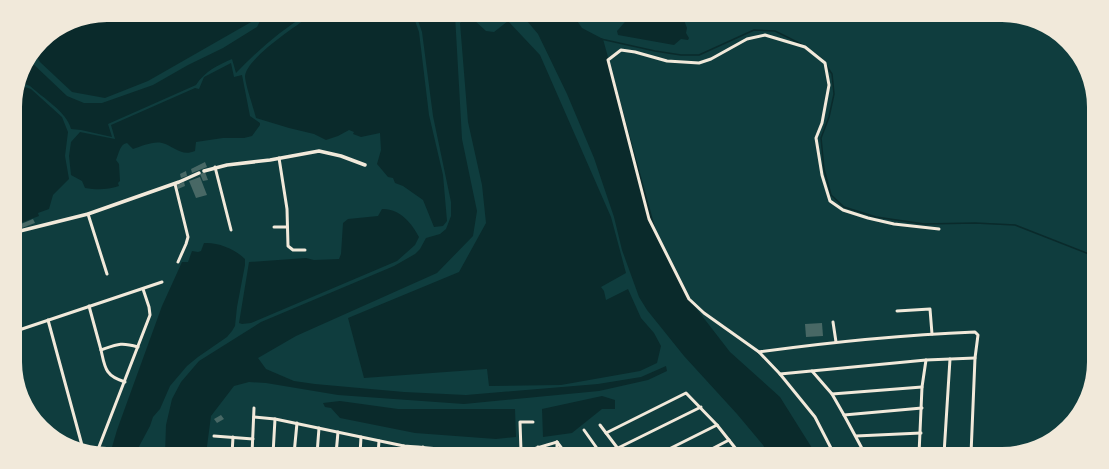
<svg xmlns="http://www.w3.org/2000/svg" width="1109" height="469" font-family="Jost,sans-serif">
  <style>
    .water { fill: #0a2a2b }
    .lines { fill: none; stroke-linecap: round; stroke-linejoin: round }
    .stream { stroke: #0a2a2b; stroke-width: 1.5 }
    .building { fill: #486865 }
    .minor { stroke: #f1e9da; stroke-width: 3 }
    .tertiary { stroke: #f1e9da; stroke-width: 3.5 }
  </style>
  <rect width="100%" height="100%" fill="#0f3d3e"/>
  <g class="water">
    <path d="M 107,15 L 259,15 L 258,18 L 148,81 L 105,98 L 72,92 L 40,62 L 35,53 L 46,38 L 72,22 Z"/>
    <path d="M 263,15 L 306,15 C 280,31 257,51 236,73 L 232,59 C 218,65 205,71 196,85 L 108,124 L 112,137 L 81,130 L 71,129 C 67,112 43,98 30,86 L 25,84 L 20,84 L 25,66 L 29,60 L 67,96 L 84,103 L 102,103 L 153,85 L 188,65 L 223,48 L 257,27 Z"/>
    <path d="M 312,15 L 413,15 L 419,32 L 429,115 L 443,175 L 447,221 L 443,226 L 434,227 L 423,200 L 403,186 L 395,183 L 393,178 L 388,177 L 377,164 L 381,150 L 380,133 L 361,137 L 353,134 L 354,132 L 349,130 L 338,136 L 326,140 L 314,134 L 289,128 L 256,118 C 254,109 245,84 245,76 C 247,58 297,25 312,15 Z"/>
    <path d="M 416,15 L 455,15 L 462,139 L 477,211 L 473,236 L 437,273 L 296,336 L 258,358 L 266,369 L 294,381 L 315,384 L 404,392 L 466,395 L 598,384 L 641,377 L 666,366 L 667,371 L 648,380 L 599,391 L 464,404 L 338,395 L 266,383 L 249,382 L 234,386 L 211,416 L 206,454 L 165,454 L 166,425 L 172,399 L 181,382 L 199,361 L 261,322 L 394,266 L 415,254 L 420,249 L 426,238 L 440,234 L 446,229 L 451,216 L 451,202 L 433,116 L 422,32 Z"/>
    <path d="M 522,15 L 573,15 L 582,28 L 603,39 L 658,238 L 689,299 L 730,352 L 780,397 L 812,448 L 814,454 L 768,454 L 763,445 L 737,414 L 684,356 L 647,310 L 639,297 L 622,250 L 614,217 L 594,158 L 567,94 L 538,34 Z"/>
    <path d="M 631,15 L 682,15 L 687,28 L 686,33 L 689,38 L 688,40 L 681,39 L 674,45 L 618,35 L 617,31 Z"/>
    <path d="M 463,20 L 474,20 L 486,31 L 494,32 L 508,21 L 540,55 L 611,217 L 626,273 L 601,287 L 604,291 L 606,300 L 628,289 L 641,318 L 654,333 L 661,346 L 657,363 L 640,371 L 561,385 L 489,386 L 487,369 L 364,378 L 348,318 L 459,272 L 486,223 L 482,185 L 468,122 L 460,23 Z"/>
    <path d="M 231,63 L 234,77 L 242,75 L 250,116 L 260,123 L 260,125 L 252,136 L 244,138 L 223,138 L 196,142 L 195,151 C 181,157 174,146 162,143 C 153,141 142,146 133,149 L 127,143 C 120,144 119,153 116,160 L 119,164 L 120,181 L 118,183 L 119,186 C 107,190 97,190 85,188 L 82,181 L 71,175 L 69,156 L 71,142 L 80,132 L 115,139 L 111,125 L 195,88 L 199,89 L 204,77 Z"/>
    <path d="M 22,86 L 31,89 L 62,117 L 68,132 L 65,156 L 69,179 L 53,195 L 49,209 L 38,213 L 39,216 L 15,225 L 15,128 L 17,95 L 19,88 Z"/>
    <path d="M 382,209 C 399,208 412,223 419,237 L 415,245 L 397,261 L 251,323 L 242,324 L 239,323 L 249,262 L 306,258 L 314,260 L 339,259 L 341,254 L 343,223 L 348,219 L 378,216 Z"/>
    <path d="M 204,243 C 218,242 235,249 245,259 L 245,265 L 237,307 L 235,326 L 232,331 L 227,337 L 198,357 L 187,366 L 170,386 L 160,409 L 153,417 L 150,426 L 135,454 L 110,454 L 117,430 L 162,306 L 182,262 L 188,262 L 192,251 L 198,252 L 201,251 Z"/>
    <path d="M 602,396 L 615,400 L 615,409 L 602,409 L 572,433 L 543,437 L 542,409 Z"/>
    <path d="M 340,401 L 398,409 L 515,409 L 516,437 L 496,439 L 415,433 L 340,418 L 331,408 L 325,407 L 323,403 Z"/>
  </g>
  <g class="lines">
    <g class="stream">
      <path d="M 601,39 L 655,51 L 681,55 L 699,55 L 754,30 L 775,31 L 801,44"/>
      <path d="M 814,53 L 822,59"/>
      <path d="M 826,65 L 832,74 L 834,94 L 829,117 L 821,138 L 824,169 L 831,195 L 844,207 L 876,217 L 924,224 L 975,223 L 1015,225 L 1094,256"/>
    </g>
  </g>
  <g class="building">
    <path d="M 205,162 L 207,167 L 192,173 L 191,169 Z"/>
    <path d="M 186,171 L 187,176 L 181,178 L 180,174 Z"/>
    <path d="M 205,172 L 208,180 L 203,181 L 200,174 Z"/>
    <path d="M 200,177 L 207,195 L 196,198 L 189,181 Z"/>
    <path d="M 184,182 L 185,186 L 178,189 L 177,185 Z"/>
    <path d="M 33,219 L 35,223 L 22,228 L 21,224 Z"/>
    <path d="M 822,323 L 823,336 L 806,337 L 805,324 Z"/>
    <path d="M 221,415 L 224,419 L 217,423 L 214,419 Z"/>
  </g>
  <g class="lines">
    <g class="minor">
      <path d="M 279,158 L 287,209 L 288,246 L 293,250 L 305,250"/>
      <path d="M 215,167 L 231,230"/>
      <path d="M 175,184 L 188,237 L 186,244 L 178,262"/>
      <path d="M 88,214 L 107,274"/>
      <path d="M 274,227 L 287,227"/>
      <path d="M 89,306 L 101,350 C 118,344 121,342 138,347"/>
      <path d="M 897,311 L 930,309 L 932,334"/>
      <path d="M 48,320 L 83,449"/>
      <path d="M 833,322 L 836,342"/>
      <path d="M 16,331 L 162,282"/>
      <path d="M 101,350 C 105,368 105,376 125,382"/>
      <path d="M 759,352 C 831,342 903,335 975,332 L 978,335 L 975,358 L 971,454"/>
      <path d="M 812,371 L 832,394 L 844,415 L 865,454"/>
      <path d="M 780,374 L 926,360 L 975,358"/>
      <path d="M 832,394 L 922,387"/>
      <path d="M 844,415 L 922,408"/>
      <path d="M 254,417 L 275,419 L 404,446 C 439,448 481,455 515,452 C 529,451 544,446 557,442"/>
      <path d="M 600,425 L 622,454"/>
      <path d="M 584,430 L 601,454"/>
      <path d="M 606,433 L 686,393 L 717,425 L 740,454"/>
      <path d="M 214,436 L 253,439"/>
      <path d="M 856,436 L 921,433"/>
      <path d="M 557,442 L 566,454"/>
      <path d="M 618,448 L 701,407"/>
      <path d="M 88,450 L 99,448"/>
      <path d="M 521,451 L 520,422 L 533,422"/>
      <path d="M 97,452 L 150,315 L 149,307 L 143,289"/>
      <path d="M 232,454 L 233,437"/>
      <path d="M 252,454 L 254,408"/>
      <path d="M 273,454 L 275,419"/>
      <path d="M 294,454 L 297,423"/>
      <path d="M 317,454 L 319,428"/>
      <path d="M 336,454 L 338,432"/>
      <path d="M 360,454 L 361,437"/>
      <path d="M 378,454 L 379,441"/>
      <path d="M 403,454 L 404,446"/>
      <path d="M 422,454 L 423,447"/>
      <path d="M 537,454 L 538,447"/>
      <path d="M 557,454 L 557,442"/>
      <path d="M 659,454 L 717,425"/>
      <path d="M 702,454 L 729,440"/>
      <path d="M 834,454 L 815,417 L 780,374 L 759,352 L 704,313 L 689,299 L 649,219 L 608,60 L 621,50 L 635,52 L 667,61 L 699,63 L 711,59 L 747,39 L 765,35 L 805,47 L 825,63 L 829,85 L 822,123 L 816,138 L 822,175 L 830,201 L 843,210 L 868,218 L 894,224 L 939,229"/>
      <path d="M 906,454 L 919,453"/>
      <path d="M 919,454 L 922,387 L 926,360"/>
      <path d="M 944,454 L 950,359"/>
    </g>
    <g class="tertiary">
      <path d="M 204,171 L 227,165 L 270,160 L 319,151 L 341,156 L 365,165"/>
      <path d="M 16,232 L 88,214 L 179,182 L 199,173"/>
    </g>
  </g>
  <path d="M0 0H1109V469H0ZM107 22H1002A85 85 0 0 1 1087 107V362A85 85 0 0 1 1002 447H107A85 85 0 0 1 22 362V107A85 85 0 0 1 107 22Z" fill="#f1e9da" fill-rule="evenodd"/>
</svg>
